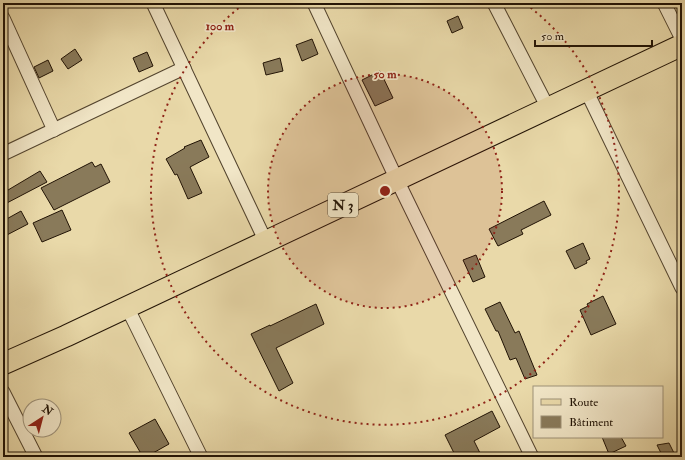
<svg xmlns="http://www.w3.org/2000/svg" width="685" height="460" font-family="'IM FELL Double Pica',serif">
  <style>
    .building { fill: #897a5a; stroke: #211305 }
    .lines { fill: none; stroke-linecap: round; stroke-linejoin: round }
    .minor-casing { stroke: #53442e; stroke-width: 15 }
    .primary-casing { stroke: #211305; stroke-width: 23 }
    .minor { stroke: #f1e6c7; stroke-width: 13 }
    .primary { stroke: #e9d9a9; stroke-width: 21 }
    .ring { fill: none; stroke: #8f2418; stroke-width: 2; stroke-dasharray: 2 4 }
    .labels { text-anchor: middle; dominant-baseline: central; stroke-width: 3.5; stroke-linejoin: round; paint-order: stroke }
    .shield { fill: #f1e6c7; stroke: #5f523f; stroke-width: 1 }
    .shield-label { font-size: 14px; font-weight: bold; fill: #211305 }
    .centre { fill: #8f2418; stroke: #f1e6c7; stroke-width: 2 }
    .ring-label { font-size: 12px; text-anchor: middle; font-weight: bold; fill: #8f2418; stroke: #f1e6c7; stroke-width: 3.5; stroke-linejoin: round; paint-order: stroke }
  </style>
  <rect width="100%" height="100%" fill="#e9d9a9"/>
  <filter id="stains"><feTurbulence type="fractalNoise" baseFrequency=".005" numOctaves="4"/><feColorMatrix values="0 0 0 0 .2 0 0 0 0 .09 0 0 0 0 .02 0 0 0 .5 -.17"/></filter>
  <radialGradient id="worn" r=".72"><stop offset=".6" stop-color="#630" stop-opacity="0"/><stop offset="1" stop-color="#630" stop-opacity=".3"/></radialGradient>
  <g class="building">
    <path d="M 458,16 L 463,28 L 452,33 L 447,21 Z"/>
    <path d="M 312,39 L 318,54 L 302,61 L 296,45 Z"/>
    <path d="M 75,49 L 82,60 L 68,69 L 61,59 Z"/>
    <path d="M 147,52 L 153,66 L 139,72 L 133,58 Z"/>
    <path d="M 280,58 L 283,71 L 266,75 L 263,63 Z"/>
    <path d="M 48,60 L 53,71 L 39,78 L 34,67 Z"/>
    <path d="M 380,71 L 393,98 L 375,106 L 362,80 Z"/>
    <path d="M 201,140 L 209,157 L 190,167 L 202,193 L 188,199 L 177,174 L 175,175 L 166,159 L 185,148 L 184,147 Z"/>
    <path d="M 92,162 L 95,167 L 101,164 L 110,182 L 54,210 L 41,188 Z"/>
    <path d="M 40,171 L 47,182 L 3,205 L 3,193 Z"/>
    <path d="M 544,201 L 551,215 L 521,230 L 523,234 L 498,246 L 489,229 Z"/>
    <path d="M 62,210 L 71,230 L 42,242 L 33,223 Z"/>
    <path d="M 21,211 L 28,224 L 3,237 L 3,221 Z"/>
    <path d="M 583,243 L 590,259 L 586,261 L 587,263 L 575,269 L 566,251 Z"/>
    <path d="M 476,255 L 485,277 L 473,282 L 463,260 Z"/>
    <path d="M 603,296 L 616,324 L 591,335 L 580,310 L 588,306 L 587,304 Z"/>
    <path d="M 500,302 L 515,333 L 519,331 L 537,375 L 525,379 L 516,358 L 510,360 L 498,331 L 496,331 L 485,309 Z"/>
    <path d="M 316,304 L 324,324 L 276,348 L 293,383 L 279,391 L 251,334 L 270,325 L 270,326 Z"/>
    <path d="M 492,411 L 500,427 L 474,441 L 482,457 L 456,457 L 445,435 Z"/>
    <path d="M 155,419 L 169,444 L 146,457 L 143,457 L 129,433 Z"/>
    <path d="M 602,437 L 621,437 L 626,446 L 609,454 Z"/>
    <path d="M 669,443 L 676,457 L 663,457 L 657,445 Z"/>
  </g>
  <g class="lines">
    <g class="minor-casing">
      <g id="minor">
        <path d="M 153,3 L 266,242"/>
        <path d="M 314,3 L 397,180 L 532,457"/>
        <path d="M 494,3 L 548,108"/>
        <path d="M 664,3 L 682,39"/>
        <path d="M 3,18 L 54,130"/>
        <path d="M 586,90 L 682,288"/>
        <path d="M 3,154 L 184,68"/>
        <path d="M 127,307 L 201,457"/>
        <path d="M 3,392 L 36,457"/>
      </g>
    </g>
    <g class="primary-casing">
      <path id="primary" d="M 3,364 L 66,336 L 682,45"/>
    </g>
    <use href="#minor" class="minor"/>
    <use href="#primary" class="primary"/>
  </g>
  <circle cx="385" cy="191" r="117" fill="#8f2418" fill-opacity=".12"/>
  <g class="ring">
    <circle cx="385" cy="191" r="117"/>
    <path d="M526 4A234 234 0 1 1 244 4"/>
  </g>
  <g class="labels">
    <rect class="shield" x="328" y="193" width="30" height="24" rx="3"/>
    <g class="shield-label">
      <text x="343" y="205">N 3</text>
    </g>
  </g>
  <circle cx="385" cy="191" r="6" class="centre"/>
  <g class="ring-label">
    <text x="220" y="30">100 m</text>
    <text x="385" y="78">50 m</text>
  </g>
  <rect width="685" height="460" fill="none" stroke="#e9d9a9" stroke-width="16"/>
  <rect x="4" y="4" width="677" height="452" fill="none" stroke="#211305" stroke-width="2"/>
  <rect x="8" y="8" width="669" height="444" fill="none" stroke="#211305"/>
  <rect x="533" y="386" width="130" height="52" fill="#f1e6c7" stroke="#9e9279"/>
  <rect x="541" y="399" width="20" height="6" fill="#e9d9a9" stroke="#9e9279"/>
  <text x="569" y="406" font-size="12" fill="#211305">Route</text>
  <rect x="541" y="416" width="20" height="12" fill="#897a5a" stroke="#9e9279"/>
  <text x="569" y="426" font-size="12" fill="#211305">Bâtiment</text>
  <g transform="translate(42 418) rotate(36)"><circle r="19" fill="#f1e6c7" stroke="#9e9279"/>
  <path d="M0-3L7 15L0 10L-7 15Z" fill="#8f2418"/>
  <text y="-6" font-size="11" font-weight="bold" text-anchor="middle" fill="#211305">N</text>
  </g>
  <path d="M535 40v6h117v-6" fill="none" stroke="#211305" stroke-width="2"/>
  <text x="541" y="40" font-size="12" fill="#211305" stroke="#f1e6c7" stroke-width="3" paint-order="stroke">50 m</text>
  <rect width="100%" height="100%" filter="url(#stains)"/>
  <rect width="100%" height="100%" fill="url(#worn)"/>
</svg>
